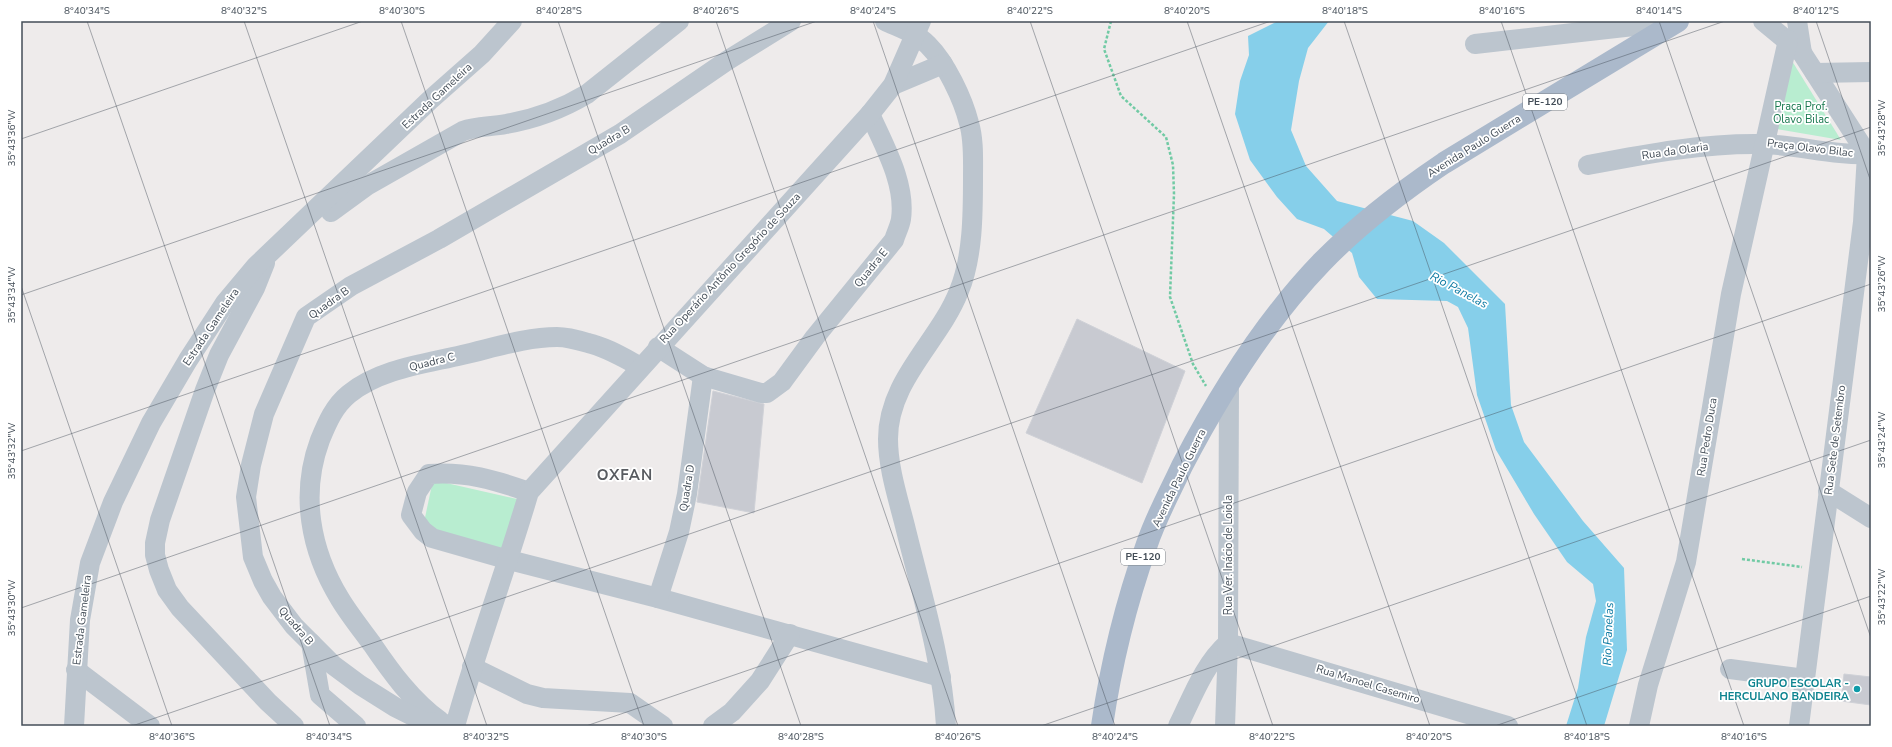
<svg xmlns="http://www.w3.org/2000/svg" width="1892" height="747" font-family="'Nunito Sans',sans-serif">
  <style>
    .green { fill: #b8edd0 }
    .water { fill: #86cfea }
    .building { fill: #c8cad1; stroke: #cfd1d7 }
    .lines { fill: none; stroke-linecap: round; stroke-linejoin: round }
    .path { stroke: #71caa4; stroke-width: 2.5; stroke-dasharray: 3 2; stroke-linecap: butt }
    .minor { stroke: #bcc5ce; stroke-width: 20 }
    .major { stroke: #abb9cb; stroke-width: 22 }
    .ticks { fill: none; stroke: #444e58; stroke-width: 1; stroke-opacity: 0.45 }
    .culture-dot { fill: #0f9aa8; stroke: #fff; stroke-width: 1.5 }
    .labels { text-anchor: middle; dominant-baseline: central; stroke-width: 3.5; stroke-linejoin: round; paint-order: stroke }
    .shield { fill: #fff; stroke: #7c838a; stroke-width: 1 }
    .shield-label { font-size: 10px; font-weight: bold; fill: #444e58 }
    .street-label { font-size: 11px; fill: #444e58; stroke: #fff }
    .park-label { font-size: 11px; fill: #17784e; stroke: #fff }
    .culture-label { font-size: 11px; font-weight: bold; fill: #0d838f; stroke: #fff; text-anchor: end }
    .water-label { font-size: 12px; font-style: italic; fill: #0d7aa2; stroke: #fff }
    .district-label { font-size: 15px; font-weight: bold; letter-spacing: 1px; fill: #585b60; stroke: #fff }
    .neatline { fill: none; stroke: #444e58; stroke-width: 1.5 }
    .ticks-label { font-size: 10px; text-anchor: middle; fill: #444e58 }
  </style>
  <rect width="100%" height="100%" fill="#eeebeb"/>
  <g class="green">
    <path d="M 1792,61 L 1841,140 L 1777,129 Z"/>
    <path d="M 433,480 L 517,499 L 503,552 L 423,527 Z"/>
  </g>
  <path class="water" d="M 1278,21 L 1329,21 L 1308,48 L 1299,81 L 1291,130 L 1306,166 L 1337,201 L 1413,221 L 1444,243 L 1505,304 L 1511,405 L 1524,442 L 1583,521 L 1624,568 L 1627,650 L 1604,726 L 1566,726 L 1578,688 L 1586,637 L 1596,601 L 1593,584 L 1567,562 L 1534,514 L 1496,450 L 1477,395 L 1468,328 L 1458,307 L 1447,301 L 1377,299 L 1359,277 L 1352,253 L 1324,229 L 1297,219 L 1277,197 L 1250,160 L 1235,114 L 1240,81 L 1249,55 L 1248,36 Z"/>
  <g class="building">
    <path d="M 1077,319 L 1185,371 L 1142,483 L 1026,433 Z"/>
    <path d="M 713,391 L 764,404 L 754,513 L 697,502 Z"/>
    <path d="M 1844,674 L 1871,677 L 1871,705 L 1841,701 Z"/>
  </g>
  <g class="lines">
    <g class="path">
      <path d="M 1111,21 L 1104,49 L 1121,96 L 1166,137 L 1173,165 L 1174,194 L 1170,297 L 1193,364 L 1206,386"/>
      <path d="M 1742,559 L 1802,567"/>
    </g>
    <g class="minor">
      <path d="M 885,21 C 900,28 916,33 928,45 C 946,63 963,99 969,123 C 974,140 973,159 973,177 C 973,213 973,257 959,291 C 939,342 888,380 888,439 C 888,468 898,498 905,526 C 921,592 942,658 946,726"/>
      <path d="M 1763,21 L 1802,53 L 1867,154"/>
      <path d="M 1797,21 L 1802,53"/>
      <path d="M 1475,44 L 1678,21"/>
      <path d="M 1815,73 L 1871,72"/>
      <path d="M 893,85 L 943,64"/>
      <path d="M 1588,165 C 1646,154 1703,143 1762,144 C 1798,145 1835,156 1871,154"/>
      <path d="M 331,212 L 368,185 L 463,131 C 477,126 491,127 506,124 C 535,119 562,109 587,94 L 679,21"/>
      <path d="M 265,263 L 255,288 L 219,355 L 205,390 L 160,520 L 155,543 L 155,555 L 159,570 L 167,590 L 180,608 L 268,702 L 294,726"/>
      <path d="M 658,347 L 703,376 L 761,393 L 767,393 L 782,382 L 815,337 L 894,240 C 896,233 900,226 901,219 C 906,183 884,146 870,114"/>
      <path d="M 1828,491 L 1871,518"/>
      <path d="M 529,492 C 495,480 465,471 429,474 L 417,492 L 411,515 L 423,531 L 432,538 L 509,560 L 658,598 L 941,677"/>
      <path d="M 658,598 L 679,532 L 687,494 L 703,376"/>
      <path d="M 311,643 L 320,695 L 356,726"/>
      <path d="M 1228,643 L 1508,726"/>
      <path d="M 472,667 L 527,694 L 543,698 L 630,703 L 663,726"/>
      <path d="M 1730,669 L 1805,679"/>
      <path d="M 76,670 L 150,726"/>
      <path d="M 440,721 C 412,701 391,672 372,644 C 361,629 349,614 340,599 C 310,550 300,494 320,440 C 327,423 334,406 349,394 C 380,369 424,364 462,355 C 493,348 526,337 557,337 C 567,337 578,340 588,343 C 606,347 624,358 641,367"/>
      <path d="M 445,724 L 425,722 L 395,707 L 360,685 L 333,665 L 294,626 L 272,597 L 263,581 L 253,557 L 246,497 L 251,465 L 264,414 L 306,317 L 351,286 L 439,239 L 620,134 L 728,60 L 791,21"/>
      <path d="M 74,726 L 80,620 L 90,563 L 113,502 L 151,423 L 188,360 L 225,303 L 256,266 L 430,100 L 482,54 L 512,21"/>
      <path d="M 455,726 C 477,647 506,570 529,492 L 870,114 L 893,85 L 921,21"/>
      <path d="M 713,726 L 732,712 L 760,681 L 790,634"/>
      <path d="M 1178,726 C 1192,698 1204,664 1228,643"/>
      <path d="M 1225,726 L 1228,643 L 1229,383"/>
      <path d="M 1639,726 L 1648,685 L 1686,562 L 1731,294 L 1788,40"/>
      <path d="M 1799,726 L 1863,222 L 1867,154"/>
    </g>
    <path class="major" d="M 1102,726 C 1111,664 1126,603 1147,544 C 1156,517 1170,492 1182,466 C 1220,393 1265,321 1322,262 C 1359,224 1401,192 1444,163 L 1678,21"/>
  </g>
  <path class="ticks" d="M 87,21 L 330,726M 244,21 L 487,726M 401,21 L 644,726M 558,21 L 801,726M 716,21 L 958,726M 873,21 L 1115,726M 1030,21 L 1273,726M 1187,21 L 1430,726M 1344,21 L 1587,726M 1501,21 L 1744,726M 1659,21 L 1871,638M 1816,21 L 1871,182M 21,139 L 363,21M 21,286 L 172,726M 21,295 L 817,21M 21,451 L 1271,21M 21,608 L 1725,21M 132,726 L 1871,127M 586,726 L 1871,284M 1041,726 L 1871,440M 1495,726 L 1871,596"/>
  <circle class="culture-dot" cx="1857" cy="689" r="4"/>
  <g class="labels">
    <g class="shield">
      <rect x="1523" y="94" width="44" height="16" rx="3"/>
      <rect x="1121" y="549" width="44" height="16" rx="3"/>
    </g>
    <g class="shield-label">
      <text x="1545" y="102">PE-120</text>
      <text x="1143" y="557">PE-120</text>
    </g>
    <g class="street-label">
      <text transform="translate(437 96) rotate(-43)">Estrada Gameleira</text>
      <text transform="translate(609 140) rotate(-31)">Quadra B</text>
      <text transform="translate(1474 146) rotate(-32)">Avenida Paulo Guerra</text>
      <text transform="translate(1810 148) rotate(7)">Praça Olavo Bilac</text>
      <text transform="translate(1675 151) rotate(-8)">Rua da Olaria</text>
      <text transform="translate(730 268) rotate(-47)">Rua Operário Antônio Gregório de Souza</text>
      <text transform="translate(871 268) rotate(-51)">Quadra E</text>
      <text transform="translate(329 303) rotate(-36)">Quadra B</text>
      <text transform="translate(211 327) rotate(-56)">Estrada Gameleira</text>
      <text transform="translate(432 362) rotate(-14)">Quadra C</text>
      <text transform="translate(1707 437) rotate(-81)">Rua Pedro Duca</text>
      <text transform="translate(1835 440) rotate(-83)">Rua Sete de Setembro</text>
      <text transform="translate(1179 478) rotate(-64)">Avenida Paulo Guerra</text>
      <text transform="translate(687 488) rotate(-81)">Quadra D</text>
      <text transform="translate(1228 555) rotate(-90)">Rua Ver. Inácio de Loiola</text>
      <text transform="translate(82 620) rotate(-83)">Estrada Gameleira</text>
      <text transform="translate(296 626) rotate(49)">Quadra B</text>
      <text transform="translate(1368 684) rotate(17)">Rua Manoel Casemiro</text>
    </g>
    <g class="park-label">
      <text x="1801" y="106">Praça Prof.<tspan x="1801" dy="13">Olavo Bilac</tspan></text>
    </g>
    <g class="culture-label">
      <text x="1849" y="683">GRUPO ESCOLAR -<tspan x="1849" dy="13">HERCULANO BANDEIRA</tspan></text>
    </g>
    <g class="water-label">
      <text transform="translate(1459 290) rotate(28)">Rio Panelas</text>
      <text transform="translate(1608 634) rotate(-88)">Rio Panelas</text>
    </g>
    <g class="district-label">
      <text x="625" y="475">OXFAN</text>
    </g>
  </g>
  <rect width="1892" height="747" fill="none" stroke="#ffffff" stroke-width="44"/>
  <rect x="22" y="22" width="1848" height="703" class="neatline"/>
  <g class="ticks-label">
    <text x="87" y="14">8°40'34"S</text>
    <text x="244" y="14">8°40'32"S</text>
    <text x="402" y="14">8°40'30"S</text>
    <text x="559" y="14">8°40'28"S</text>
    <text x="716" y="14">8°40'26"S</text>
    <text x="873" y="14">8°40'24"S</text>
    <text x="1030" y="14">8°40'22"S</text>
    <text x="1187" y="14">8°40'20"S</text>
    <text x="1345" y="14">8°40'18"S</text>
    <text x="1502" y="14">8°40'16"S</text>
    <text x="1659" y="14">8°40'14"S</text>
    <text x="1816" y="14">8°40'12"S</text>
    <text transform="translate(1881 128) rotate(-90)" y="4">35°43'28"W</text>
    <text transform="translate(11 138) rotate(-90)" y="4">35°43'36"W</text>
    <text transform="translate(1881 284) rotate(-90)" y="4">35°43'26"W</text>
    <text transform="translate(11 295) rotate(-90)" y="4">35°43'34"W</text>
    <text transform="translate(1881 440) rotate(-90)" y="4">35°43'24"W</text>
    <text transform="translate(11 451) rotate(-90)" y="4">35°43'32"W</text>
    <text transform="translate(1881 597) rotate(-90)" y="4">35°43'22"W</text>
    <text transform="translate(11 608) rotate(-90)" y="4">35°43'30"W</text>
    <text x="172" y="740">8°40'36"S</text>
    <text x="329" y="740">8°40'34"S</text>
    <text x="486" y="740">8°40'32"S</text>
    <text x="644" y="740">8°40'30"S</text>
    <text x="801" y="740">8°40'28"S</text>
    <text x="958" y="740">8°40'26"S</text>
    <text x="1115" y="740">8°40'24"S</text>
    <text x="1272" y="740">8°40'22"S</text>
    <text x="1429" y="740">8°40'20"S</text>
    <text x="1587" y="740">8°40'18"S</text>
    <text x="1744" y="740">8°40'16"S</text>
  </g>
</svg>
